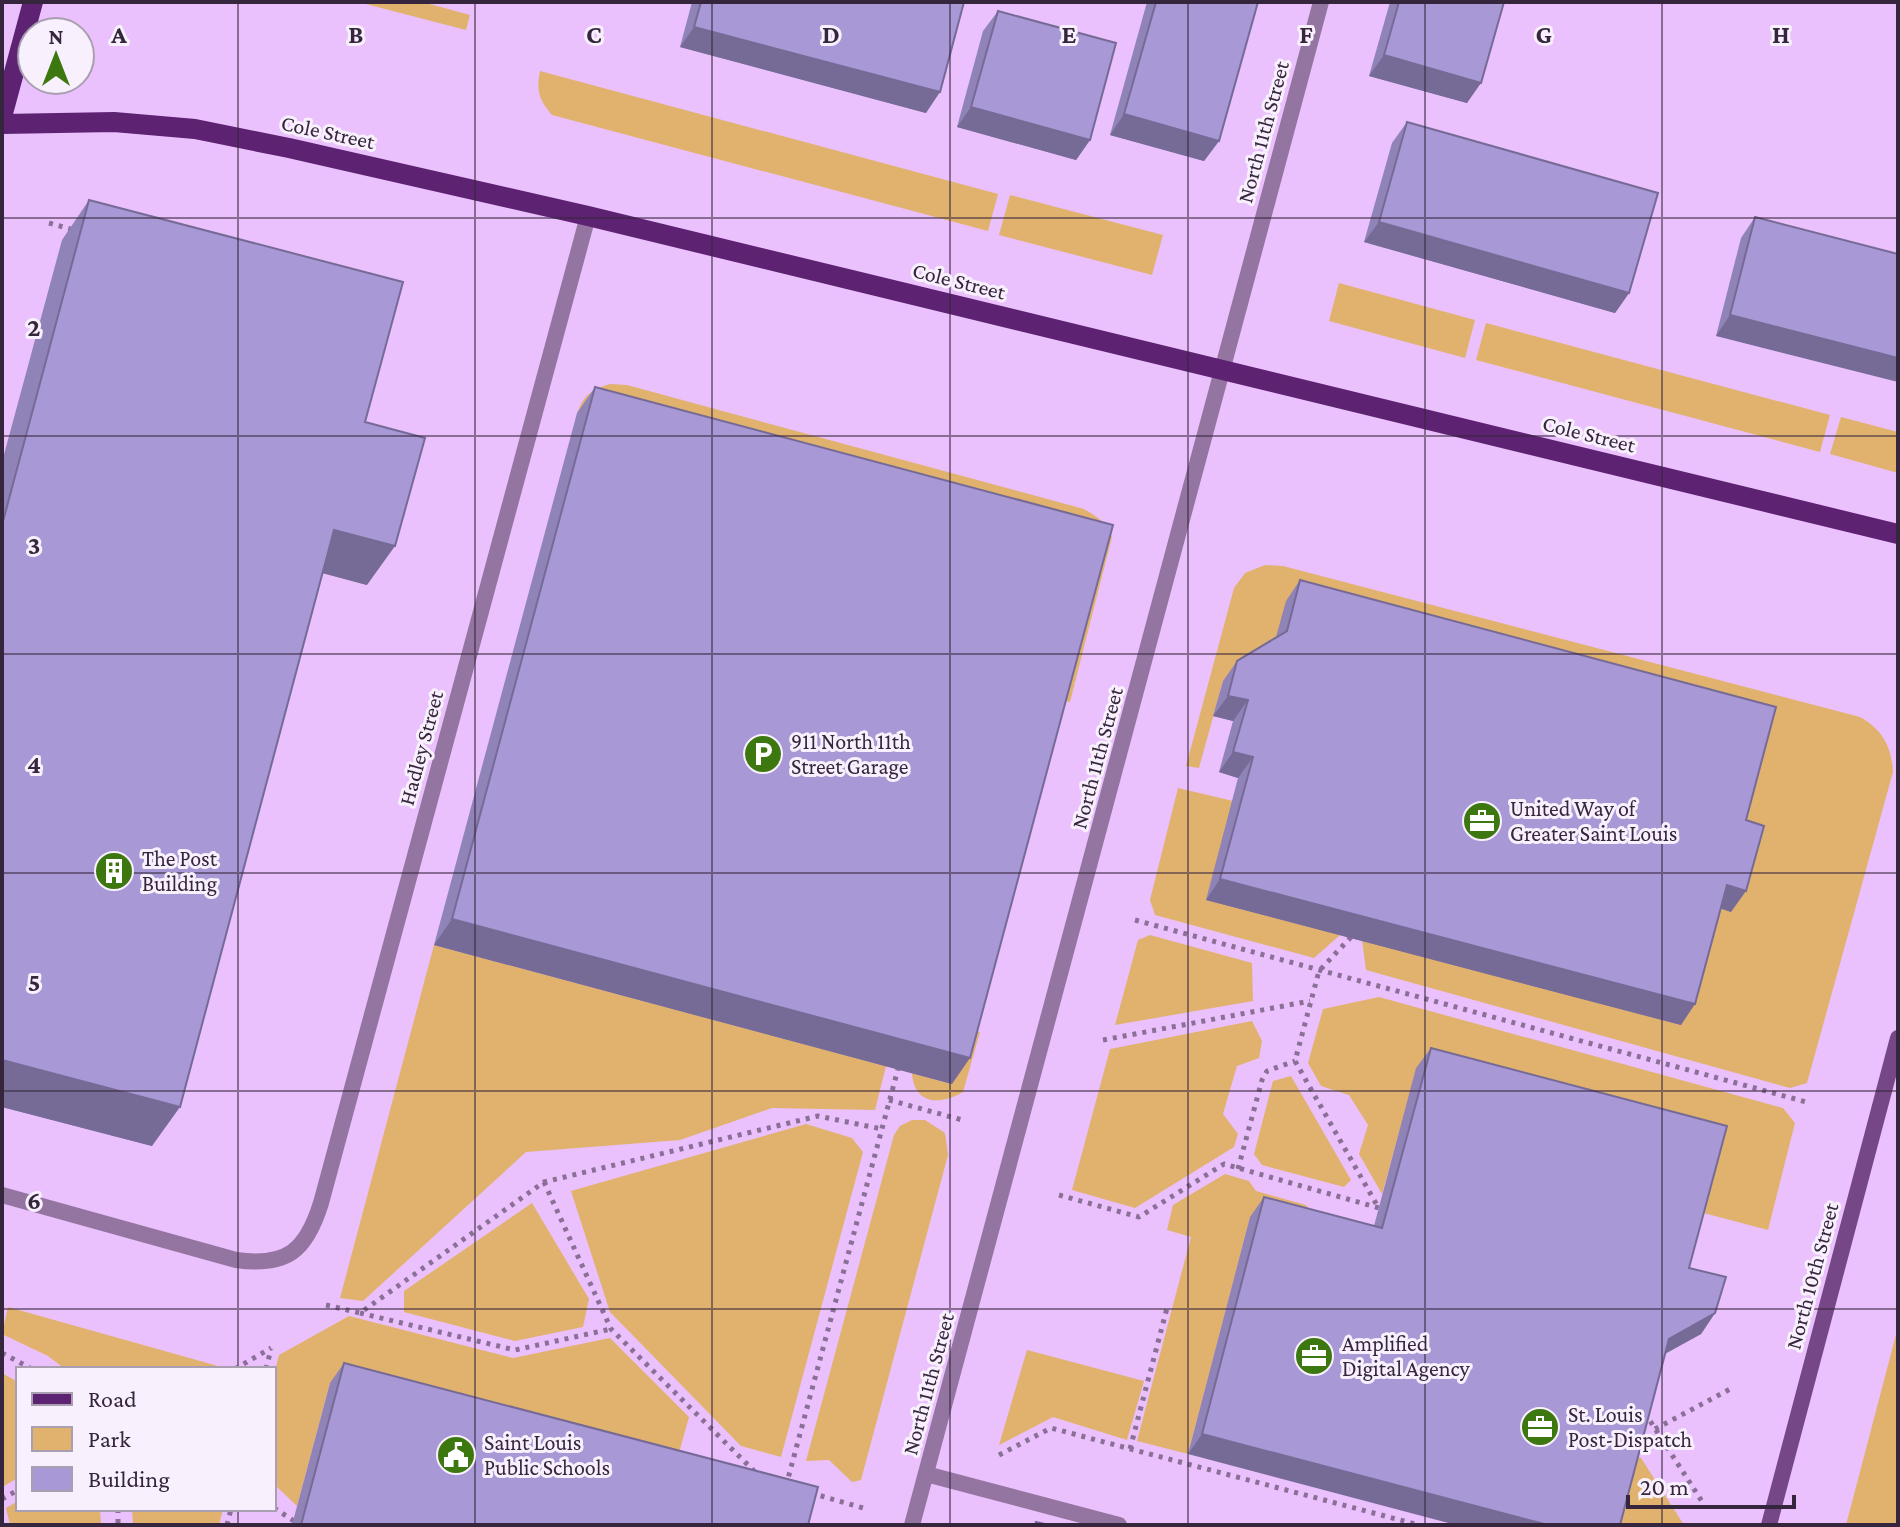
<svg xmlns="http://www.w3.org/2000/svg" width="1900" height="1527" font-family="'Crimson Pro',serif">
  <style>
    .green { fill: #e0b26d }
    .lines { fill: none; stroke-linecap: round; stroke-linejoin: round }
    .path { stroke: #8a6f97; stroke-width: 5; stroke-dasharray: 4 6; stroke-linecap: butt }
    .lane { stroke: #9475a1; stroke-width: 16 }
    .street { stroke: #9475a1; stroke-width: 16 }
    .secondary { stroke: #754787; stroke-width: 16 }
    .primary { stroke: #5e2273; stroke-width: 20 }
    .wall { fill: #9083b8 }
    .shaded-wall { fill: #766a96 }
    .building { fill: #a898d6; stroke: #766a96; stroke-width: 2 }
    .grid { fill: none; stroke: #36263d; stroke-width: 2; stroke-opacity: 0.55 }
    .labels { text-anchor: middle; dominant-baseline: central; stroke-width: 6; stroke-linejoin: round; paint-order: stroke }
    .street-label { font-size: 22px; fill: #36263d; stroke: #f8f0fc }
    .poi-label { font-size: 22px; fill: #36263d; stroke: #f8f0fc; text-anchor: start }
    .grid-label { font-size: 26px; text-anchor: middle; font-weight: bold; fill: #36263d; stroke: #f8f0fc; stroke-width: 6; stroke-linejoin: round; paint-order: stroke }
  </style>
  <rect width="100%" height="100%" fill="#eac1fc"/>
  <g class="green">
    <path d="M 358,2 L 422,2 L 470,15 L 466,30 Z"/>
    <path d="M 540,71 L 998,194 L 988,231 L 552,115 C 539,100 536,90 540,71 Z"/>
    <path d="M 1010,195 L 1163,235 L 1152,275 L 999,235 Z"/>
    <path d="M 1339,283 L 1475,320 L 1465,358 L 1329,321 Z"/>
    <path d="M 1486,323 L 1830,415 L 1820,452 L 1476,360 Z"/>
    <path d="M 610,384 L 627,385 L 1084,509 C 1098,517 1106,522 1112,537 L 1070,702 L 1056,699 L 577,413 C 584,395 592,389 610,384 Z"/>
    <path d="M 1841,417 L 1898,432 L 1898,473 L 1830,454 Z"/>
    <path d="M 1265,565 L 1283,566 L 1860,717 C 1882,729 1892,747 1893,772 L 1807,1083 L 1790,1088 L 1366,970 L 1362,940 L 1713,906 L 1731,911 L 1272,652 L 1223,681 L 1199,768 L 1186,766 L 1234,588 L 1245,573 Z"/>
    <path d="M 1178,788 L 1233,801 L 1340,935 L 1314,958 L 1155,915 L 1150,900 Z"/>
    <path d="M 1150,935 L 1252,963 L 1253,1001 L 1115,1025 L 1138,940 Z"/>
    <path d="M 434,945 L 886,1066 L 875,1110 L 772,1108 L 680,1140 L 526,1152 L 363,1301 L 340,1298 Z"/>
    <path d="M 1379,997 L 1783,1108 L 1795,1123 L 1768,1230 L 1696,1211 L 1417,1068 L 1382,1194 L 1359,1154 L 1368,1125 L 1349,1095 L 1321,1086 L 1308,1063 L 1323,1009 Z"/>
    <path d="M 1252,1021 L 1262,1041 L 1259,1058 L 1237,1066 L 1223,1114 L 1238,1134 L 1234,1147 L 1135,1208 L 1072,1190 L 1110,1049 Z"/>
    <path d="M 967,1029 L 980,1032 L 963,1092 C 939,1106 914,1104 912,1073 L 951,1084 Z"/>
    <path d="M 1291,1076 L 1351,1180 L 1344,1187 L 1262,1165 L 1254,1154 L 1273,1081 Z"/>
    <path d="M 912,1120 L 925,1120 L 945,1133 L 948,1155 L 861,1480 L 852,1482 L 829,1460 L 806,1461 L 894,1135 L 900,1126 Z"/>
    <path d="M 806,1124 L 852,1138 L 863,1152 L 781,1457 L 741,1446 L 610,1312 L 571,1191 Z"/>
    <path d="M 1225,1174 L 1249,1181 L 1256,1191 L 1306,1205 L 1326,1238 L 1250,1218 L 1188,1454 L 1137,1441 L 1191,1237 L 1167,1230 L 1173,1205 Z"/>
    <path d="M 532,1203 L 589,1299 L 583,1327 L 515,1341 L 404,1312 L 404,1291 Z"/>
    <path d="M 8,1307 L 218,1366 L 212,1369 L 65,1369 L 48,1356 L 2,1334 Z"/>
    <path d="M 349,1316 L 513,1358 L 610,1338 L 689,1417 L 673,1474 L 330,1383 L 297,1506 L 274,1484 L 274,1375 L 279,1355 Z"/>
    <path d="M 1898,1327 L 1898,1525 L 1846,1525 Z"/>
    <path d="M 1027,1350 L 1144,1381 L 1127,1440 L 1053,1417 L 999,1445 Z"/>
    <path d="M 2,1373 L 18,1382 L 18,1478 L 2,1487 Z"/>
    <path d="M 1630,1455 L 1641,1458 L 1684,1525 L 1611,1525 Z"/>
    <path d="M 18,1501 L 18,1509 L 100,1509 L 101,1525 L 10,1525 L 6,1508 Z"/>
    <path d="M 132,1509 L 223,1509 L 219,1525 L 133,1525 Z"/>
  </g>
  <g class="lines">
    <g class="path">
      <path d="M 49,223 L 74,230"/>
      <path d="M 1135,920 L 1810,1103"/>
      <path d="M 1351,937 L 1319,971 L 1295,1061 L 1378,1207"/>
      <path d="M 1103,1040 L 1310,1001"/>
      <path d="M 889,1100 L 966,1121"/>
      <path d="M 1238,1169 L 1262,1080 L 1267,1071 L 1295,1061"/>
      <path d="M 544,1182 L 611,1329 L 757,1474"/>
      <path d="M 1059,1195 L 1139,1217 L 1224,1164 L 1379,1208"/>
      <path d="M 326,1305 L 360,1313 L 544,1182 L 818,1116 L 882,1129"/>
      <path d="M 360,1313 L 515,1350 L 611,1329"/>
      <path d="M 2,1353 L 32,1369"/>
      <path d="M 235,1369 L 271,1348"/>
      <path d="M 266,1369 L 271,1349"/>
      <path d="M 1645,1413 L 1703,1503"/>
      <path d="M 1655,1429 L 1734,1387"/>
      <path d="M 1130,1449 L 1167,1308"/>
      <path d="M 999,1455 L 1051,1428 L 1419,1525"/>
      <path d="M 786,1486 L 898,1069"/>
      <path d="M 811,1493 L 863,1508"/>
      <path d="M 2,1499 L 18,1490"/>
      <path d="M 274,1508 L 294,1521"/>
      <path d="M 118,1509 L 118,1525"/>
      <path d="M 227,1525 L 231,1509"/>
    </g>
    <path class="lane" d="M 926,1474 L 1119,1525"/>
    <g class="street">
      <path d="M 2,1195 L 236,1260 C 287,1267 306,1251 321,1203 L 588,216"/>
      <path d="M 912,1525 L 1321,2"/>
    </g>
    <path class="secondary" d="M 1769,1525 L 1898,1038"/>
    <g class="primary">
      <path d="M 2,117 L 33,2"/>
      <path d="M 2,124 L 114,122 L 195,129 L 289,148 L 588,216 L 1898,534"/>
    </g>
  </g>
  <g class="wall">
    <path d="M 692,2 L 964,2 L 926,113 L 680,47 Z"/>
    <path d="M 1147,2 L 1258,2 L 1219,141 L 1204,161 L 1110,135 Z"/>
    <path d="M 1390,2 L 1504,2 L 1467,103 L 1369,76 Z"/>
    <path d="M 998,11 L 1090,140 L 1076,160 L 957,127 L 983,31 Z"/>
    <path d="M 1407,122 L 1629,293 L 1615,313 L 1364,242 L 1392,143 Z"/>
    <path d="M 89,200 L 367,585 L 323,573 L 152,1146 L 2,1107 L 2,462 L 62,240 Z"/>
    <path d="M 1755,217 L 1898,254 L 1716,336 L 1741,238 Z"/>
    <path d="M 595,387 L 952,1084 L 434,945 L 577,413 Z"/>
    <path d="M 1300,580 L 1746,820 L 1731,912 L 1721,908 L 1681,1025 L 1206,900 L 1238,778 L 1219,772 L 1233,721 L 1213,716 L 1223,681 L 1237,661 L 1276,637 L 1286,601 Z"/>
    <path d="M 1431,1048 L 1689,1268 L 1715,1313 L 1701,1334 L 1665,1354 L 1188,1454 L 1250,1217 L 1264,1197 L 1374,1226 L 1416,1068 Z"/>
    <path d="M 344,1363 L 808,1525 L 292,1525 L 330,1383 Z"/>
  </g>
  <g class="shaded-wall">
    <path d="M 694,27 L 940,92 L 926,113 L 680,47 Z"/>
    <path d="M 1384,55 L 1481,83 L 1467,103 L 1369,76 Z"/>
    <path d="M 971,107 L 1090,140 L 1076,160 L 957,127 Z"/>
    <path d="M 1124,114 L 1219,141 L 1204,161 L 1110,135 Z"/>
    <path d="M 1379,222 L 1629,293 L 1615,313 L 1364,242 Z"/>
    <path d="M 1730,315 L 1898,358 L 1898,382 L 1716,336 Z"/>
    <path d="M 334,530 L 395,546 L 367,585 L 307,569 Z"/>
    <path d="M 1228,696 L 1248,700 L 1233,721 L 1213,716 Z"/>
    <path d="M 1233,752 L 1253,757 L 1238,778 L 1219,772 Z"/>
    <path d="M 1220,879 L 1695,1004 L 1681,1025 L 1206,900 Z"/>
    <path d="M 1727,885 L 1746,891 L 1731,912 L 1713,906 Z"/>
    <path d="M 452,919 L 970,1058 L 952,1084 L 434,945 Z"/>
    <path d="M 2,1060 L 180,1107 L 152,1146 L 2,1107 Z"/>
    <path d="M 1715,1313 L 1701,1334 L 1655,1359 L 1669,1339 Z"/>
    <path d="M 1202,1434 L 1548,1525 L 1456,1525 L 1188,1454 Z"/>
  </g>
  <g class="building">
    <path d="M 701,2 L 964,2 L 940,92 L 694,27 Z"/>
    <path d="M 1156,2 L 1258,2 L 1219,141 L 1124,114 Z"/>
    <path d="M 1399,2 L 1504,2 L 1481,83 L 1384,55 Z"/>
    <path d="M 998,11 L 1116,43 L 1090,140 L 971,107 Z"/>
    <path d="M 1407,122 L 1658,193 L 1629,293 L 1379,222 Z"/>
    <path d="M 89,200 L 403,282 L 365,422 L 425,438 L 395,546 L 334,530 L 180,1107 L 2,1060 L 2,525 Z"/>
    <path d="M 1755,217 L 1898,254 L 1898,358 L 1730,315 Z"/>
    <path d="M 595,387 L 1113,525 L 970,1058 L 452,919 Z"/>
    <path d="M 1300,580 L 1776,707 L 1746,820 L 1764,826 L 1746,891 L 1727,885 L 1695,1004 L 1220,879 L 1253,757 L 1233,752 L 1248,700 L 1228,696 L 1237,661 L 1287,631 Z"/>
    <path d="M 1431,1048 L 1727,1126 L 1689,1268 L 1726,1277 L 1715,1313 L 1669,1339 L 1620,1525 L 1548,1525 L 1202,1434 L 1264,1197 L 1382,1228 Z"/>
    <path d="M 344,1363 L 818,1487 L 808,1525 L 301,1525 Z"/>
    <path d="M 1036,1522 L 1049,1525 L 1035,1525 Z"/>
  </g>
  <path class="grid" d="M 238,2 L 238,1369M 475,2 L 475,1525M 712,2 L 712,1525M 950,2 L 950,1525M 1188,2 L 1188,1525M 1425,2 L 1425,1525M 1662,2 L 1662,1525M 2,218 L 1898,218M 2,436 L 1898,436M 2,654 L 1898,654M 2,873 L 1898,873M 2,1091 L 1898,1091M 2,1309 L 1898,1309M 238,1509 L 238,1525"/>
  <defs>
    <g id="parking-disc" transform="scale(2)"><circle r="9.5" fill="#3c770f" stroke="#f8f0fc"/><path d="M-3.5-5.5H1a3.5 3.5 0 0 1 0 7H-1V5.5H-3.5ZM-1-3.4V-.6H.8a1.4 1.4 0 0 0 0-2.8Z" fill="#fff"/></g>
    <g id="office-disc" transform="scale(2)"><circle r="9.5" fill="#3c770f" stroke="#f8f0fc"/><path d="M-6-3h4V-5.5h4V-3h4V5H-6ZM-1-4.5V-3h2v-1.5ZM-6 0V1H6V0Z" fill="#fff"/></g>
    <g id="building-disc" transform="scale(2)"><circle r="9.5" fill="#3c770f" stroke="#f8f0fc"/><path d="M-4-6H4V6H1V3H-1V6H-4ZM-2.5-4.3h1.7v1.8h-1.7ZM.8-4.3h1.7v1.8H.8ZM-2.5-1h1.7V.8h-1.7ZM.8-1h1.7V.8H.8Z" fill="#fff"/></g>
    <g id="civic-disc" transform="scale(2)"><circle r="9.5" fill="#3c770f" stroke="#f8f0fc"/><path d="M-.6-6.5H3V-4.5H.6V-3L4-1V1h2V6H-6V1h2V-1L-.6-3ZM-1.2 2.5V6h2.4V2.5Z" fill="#fff"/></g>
  </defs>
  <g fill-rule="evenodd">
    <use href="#parking-disc" x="763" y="754"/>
    <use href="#office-disc" x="1482" y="821"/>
    <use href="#building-disc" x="114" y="871"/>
    <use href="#office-disc" x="1314" y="1356"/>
    <use href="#office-disc" x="1540" y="1427"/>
    <use href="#civic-disc" x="456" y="1455"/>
  </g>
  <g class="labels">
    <g class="street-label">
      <text transform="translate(328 132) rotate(12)">Cole Street</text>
      <text transform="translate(1263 132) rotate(-75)">North 11th Street</text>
      <text transform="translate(959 281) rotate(14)">Cole Street</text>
      <text transform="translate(1589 434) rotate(14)">Cole Street</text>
      <text transform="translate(421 748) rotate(-75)">Hadley Street</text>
      <text transform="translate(1097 758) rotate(-75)">North 11th Street</text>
      <text transform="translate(1812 1276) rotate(-75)">North 10th Street</text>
      <text transform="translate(928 1384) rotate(-75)">North 11th Street</text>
    </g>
    <g class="poi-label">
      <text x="791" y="741">911 North 11th<tspan x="791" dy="25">Street Garage</tspan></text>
      <text x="1510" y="808">United Way of<tspan x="1510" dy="25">Greater Saint Louis</tspan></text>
      <text x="142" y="858">The Post<tspan x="142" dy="25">Building</tspan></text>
      <text x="1342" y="1343">Amplified<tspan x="1342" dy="25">Digital Agency</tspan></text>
      <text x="1568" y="1414">St. Louis<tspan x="1568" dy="25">Post-Dispatch</tspan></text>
      <text x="484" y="1442">Saint Louis<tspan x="484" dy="25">Public Schools</tspan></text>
    </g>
  </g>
  <g class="grid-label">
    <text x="119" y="43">A</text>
    <text x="356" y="43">B</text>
    <text x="594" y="43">C</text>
    <text x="831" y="43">D</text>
    <text x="1069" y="43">E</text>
    <text x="1306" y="43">F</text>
    <text x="1544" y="43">G</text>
    <text x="1781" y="43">H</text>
    <text x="34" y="336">2</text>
    <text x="34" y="554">3</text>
    <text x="34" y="773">4</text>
    <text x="34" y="991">5</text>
    <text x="34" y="1209">6</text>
  </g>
  <rect width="1900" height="1527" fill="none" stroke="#36263d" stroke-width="8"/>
  <rect x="16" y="1367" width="260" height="144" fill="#f8f0fc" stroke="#aa9fb0" stroke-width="2"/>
  <rect x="32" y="1393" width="40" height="12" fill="#5e2273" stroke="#aa9fb0" stroke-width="2"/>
  <text x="88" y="1407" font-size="24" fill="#36263d">Road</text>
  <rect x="32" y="1427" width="40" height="24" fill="#e0b26d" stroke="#aa9fb0" stroke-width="2"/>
  <text x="88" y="1447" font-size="24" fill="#36263d">Park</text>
  <rect x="32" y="1467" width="40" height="24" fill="#a898d6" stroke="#aa9fb0" stroke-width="2"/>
  <text x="88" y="1487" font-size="24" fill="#36263d">Building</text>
  <g transform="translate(56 56)"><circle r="38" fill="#f8f0fc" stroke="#aa9fb0" stroke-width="2"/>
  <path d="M0-6L14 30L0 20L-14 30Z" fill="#3c770f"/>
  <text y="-12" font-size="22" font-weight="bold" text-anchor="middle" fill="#36263d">N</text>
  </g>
  <path d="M1628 1495v12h166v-12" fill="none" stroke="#36263d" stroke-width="4"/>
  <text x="1640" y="1495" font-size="24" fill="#36263d" stroke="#f8f0fc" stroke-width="6" paint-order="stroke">20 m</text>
</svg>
